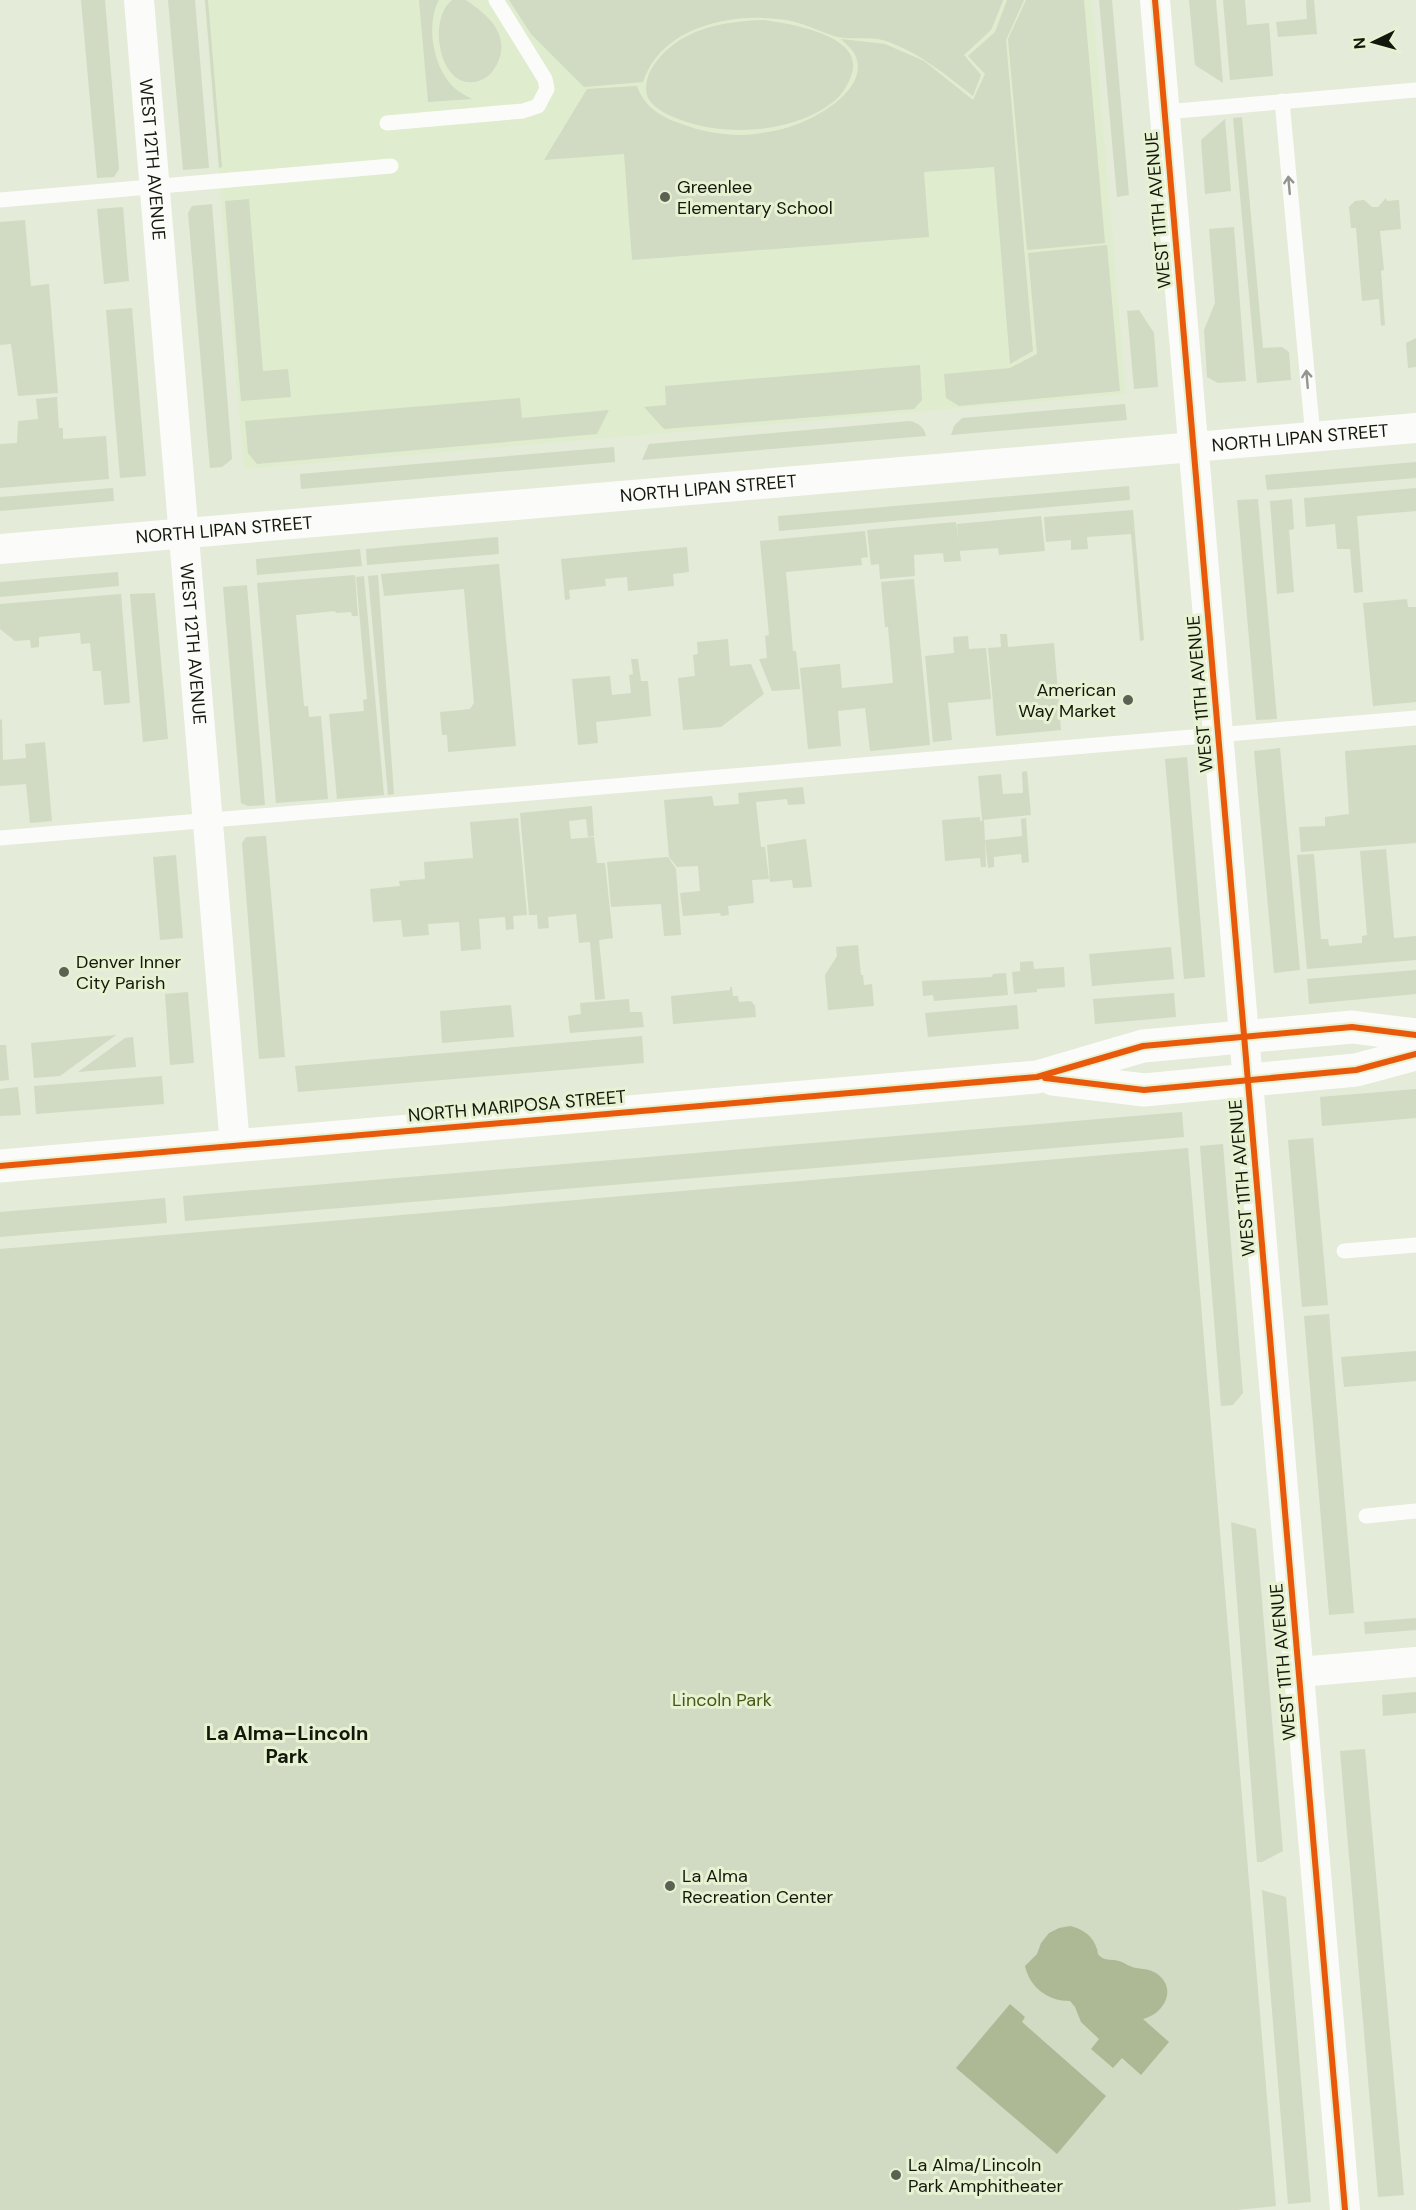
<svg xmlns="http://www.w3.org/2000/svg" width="1416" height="2210" font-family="'DM Sans',sans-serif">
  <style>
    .built { fill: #e0ecce }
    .green { fill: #d1dac2 }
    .water { fill: #acb994 }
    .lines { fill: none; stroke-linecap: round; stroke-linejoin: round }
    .service { stroke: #fbfcf9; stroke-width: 15 }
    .minor { stroke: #fbfcf9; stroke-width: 30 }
    .tertiary { stroke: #fbfcf9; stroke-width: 33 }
    .cycleway-casing { stroke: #e6f2d2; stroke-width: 10 }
    .cycleway { stroke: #e8590c; stroke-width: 6 }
    .oneway { stroke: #93958e }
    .poi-dot { fill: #5c6154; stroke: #e6f2d2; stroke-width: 2 }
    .labels { text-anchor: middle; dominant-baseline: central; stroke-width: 6; stroke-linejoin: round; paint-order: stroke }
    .street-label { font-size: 18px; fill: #13170c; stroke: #e6f2d2 }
    .poi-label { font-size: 18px; fill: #13170c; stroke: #e6f2d2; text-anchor: start }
    .park-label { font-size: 18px; fill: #465916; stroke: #e6f2d2 }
    .neighbourhood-label { font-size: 20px; font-weight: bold; fill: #13170c; stroke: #e6f2d2 }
  </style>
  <rect width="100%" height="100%" fill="#e4ebd9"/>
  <path class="built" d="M 204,0 L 1092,0 L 1126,394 L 244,469 Z"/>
  <g class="green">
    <path d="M 81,0 L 105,0 L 119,169 L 114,177 L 97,178 Z"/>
    <path d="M 168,0 L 195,0 L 209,168 L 183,170 Z"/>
    <path d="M 205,0 L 208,0 L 222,167 L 219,168 Z"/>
    <path d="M 419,0 L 439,0 C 427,21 432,58 446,78 C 452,88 462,94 472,99 L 428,102 Z"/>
    <path d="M 452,0 C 456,0 462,0 465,0 C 469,1 473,6 477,8 C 495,22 508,40 498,62 C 494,70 490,76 483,79 C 442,99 425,21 452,0 Z"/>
    <path d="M 509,0 L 1003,0 L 1003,1 L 991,30 L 964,55 L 981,75 L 973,96 C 946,75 921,54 889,42 C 872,35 851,41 834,36 C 818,31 804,23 786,20 C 734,12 662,25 643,82 L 584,87 L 531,34 Z"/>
    <path d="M 1007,0 L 1024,0 L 1006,40 L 1033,351 L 1010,364 L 994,167 L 924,172 L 929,237 L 632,260 L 624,154 L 544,160 L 587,89 L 637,86 C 644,106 659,116 679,123 C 699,131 720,135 742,135 C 758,134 780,131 795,125 C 818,117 865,91 857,60 C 855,51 847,45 841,39 L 885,44 L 924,61 L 973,100 L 985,74 L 968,56 L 995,32 Z"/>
    <path d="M 1026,0 L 1084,0 L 1105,243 L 1027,250 L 1008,39 Z"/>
    <path d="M 1099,0 L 1112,0 L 1129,195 L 1117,197 Z"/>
    <path d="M 1189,0 L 1216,0 L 1223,83 L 1195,65 Z"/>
    <path d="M 1223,0 L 1245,0 L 1247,25 L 1269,23 L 1273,76 L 1230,80 Z"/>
    <path d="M 1306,0 L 1314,0 L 1317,34 L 1278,37 L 1276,22 L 1307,19 Z"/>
    <path d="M 764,20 C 790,24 867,35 851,76 C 848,85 841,96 833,102 C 794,133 726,137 681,120 C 670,116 654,109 648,98 C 644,88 647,76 652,68 C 676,29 723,21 764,20 Z"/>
    <path d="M 1242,117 L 1263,348 L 1282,347 L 1289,352 L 1291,380 L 1257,383 L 1233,118 Z"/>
    <path d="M 1225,119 L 1231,191 L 1205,194 L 1201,140 Z"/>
    <path d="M 1386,198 L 1387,201 L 1399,200 L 1401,229 L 1380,231 L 1384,270 L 1381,271 L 1385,325 L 1381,326 L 1379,299 L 1362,301 L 1356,228 L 1351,228 L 1349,207 L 1355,201 L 1364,200 L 1372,207 L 1378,207 Z"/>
    <path d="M 249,199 L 263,371 L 288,369 L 291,397 L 241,401 L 225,201 Z"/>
    <path d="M 212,204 L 232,459 L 222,467 L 210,468 L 188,213 L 192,206 Z"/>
    <path d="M 123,207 L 129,281 L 104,284 L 97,209 Z"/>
    <path d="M 25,220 L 31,286 L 49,284 L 58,393 L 18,396 L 11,344 L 0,345 L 0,222 Z"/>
    <path d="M 1234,227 L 1246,381 L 1218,383 L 1207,377 L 1204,330 L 1215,303 L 1209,229 Z"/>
    <path d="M 1107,245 L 1120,391 L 959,406 L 946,398 L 944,374 L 1010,368 L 1037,354 L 1028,253 Z"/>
    <path d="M 132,308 L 146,476 L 120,478 L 106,310 Z"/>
    <path d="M 1139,310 L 1154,333 L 1158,387 L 1134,389 L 1127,311 Z"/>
    <path d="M 1416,338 L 1416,367 L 1408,368 L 1406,343 Z"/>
    <path d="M 920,365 L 922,400 L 914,409 L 664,429 L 644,407 L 666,405 L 665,386 Z"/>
    <path d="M 57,397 L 59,428 L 63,428 L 63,439 L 106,436 L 109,479 L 0,488 L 0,444 L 17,443 L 18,421 L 38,419 L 36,399 Z"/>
    <path d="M 520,398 L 522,418 L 609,410 L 597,434 L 257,464 L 248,453 L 245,421 Z"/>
    <path d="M 1125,404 L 1127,420 L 951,435 L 954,426 L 962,418 Z"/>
    <path d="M 910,421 C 918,423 924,427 926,436 L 642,460 L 649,444 Z"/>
    <path d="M 614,447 L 615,462 L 301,489 L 300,474 Z"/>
    <path d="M 1416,462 L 1416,478 L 1267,490 L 1265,475 Z"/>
    <path d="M 1129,486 L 1130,500 L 779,531 L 778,516 Z"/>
    <path d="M 113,488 L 114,501 L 0,511 L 0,497 Z"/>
    <path d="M 1416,488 L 1416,511 L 1357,516 L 1363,592 L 1354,593 L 1350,549 L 1337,549 L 1335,524 L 1306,527 L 1304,498 Z"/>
    <path d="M 1258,499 L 1277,719 L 1256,720 L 1237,500 Z"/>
    <path d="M 1292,499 L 1294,529 L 1289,530 L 1294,592 L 1277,594 L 1270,501 Z"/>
    <path d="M 1133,510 L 1144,640 L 1140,641 L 1131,534 L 1087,537 L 1088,549 L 1071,550 L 1071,540 L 1046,542 L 1044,517 Z"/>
    <path d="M 1041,516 L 1045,551 L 999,555 L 998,548 L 959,551 L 957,524 Z"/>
    <path d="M 956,522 L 961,561 L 944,562 L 943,553 L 914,555 L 915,576 L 880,579 L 879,564 L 871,565 L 867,530 Z"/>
    <path d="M 865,531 L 868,557 L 861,558 L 862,565 L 786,572 L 793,651 L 796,651 L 800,689 L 772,691 L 759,659 L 767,658 L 765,636 L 769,635 L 760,541 Z"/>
    <path d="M 498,537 L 499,554 L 367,565 L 366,549 Z"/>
    <path d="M 687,547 L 689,572 L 673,574 L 674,586 L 628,591 L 627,577 L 605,579 L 606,586 L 569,590 L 570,599 L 565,600 L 561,559 Z"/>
    <path d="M 360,549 L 362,566 L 257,575 L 256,559 Z"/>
    <path d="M 499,564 L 516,746 L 448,752 L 447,735 L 442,735 L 440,712 L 470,709 L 474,703 L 464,589 L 384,596 L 381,574 Z"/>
    <path d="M 118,572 L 119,586 L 0,597 L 0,582 Z"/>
    <path d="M 355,575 L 358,616 L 352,616 L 351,612 L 336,613 L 335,611 L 296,615 L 304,706 L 308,706 L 309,717 L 321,716 L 328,799 L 276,803 L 257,583 Z"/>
    <path d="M 378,575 L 394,794 L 388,795 L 368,576 Z"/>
    <path d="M 364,576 L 384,795 L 337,799 L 329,714 L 364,711 L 363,700 L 367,699 L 356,577 Z"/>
    <path d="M 914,579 L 930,745 L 870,751 L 865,708 L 838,711 L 841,746 L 808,749 L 800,668 L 840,664 L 842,688 L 893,683 L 888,627 L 885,627 L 881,582 Z"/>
    <path d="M 247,585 L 265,805 L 248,806 L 241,803 L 223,587 Z"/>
    <path d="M 155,593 L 168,739 L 143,742 L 130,594 Z"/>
    <path d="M 121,594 L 130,703 L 104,705 L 101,671 L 93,671 L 90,643 L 81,644 L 80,633 L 39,637 L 39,647 L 31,648 L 30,640 L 15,641 L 0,629 L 0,604 Z"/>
    <path d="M 1407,599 L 1408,607 L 1416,607 L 1416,702 L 1373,706 L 1363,603 Z"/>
    <path d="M 1000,634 L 1007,634 L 1008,647 L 1054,643 L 1061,730 L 996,736 L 988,648 L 1001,647 Z"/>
    <path d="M 968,636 L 969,649 L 986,648 L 991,699 L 948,703 L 952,740 L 933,742 L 925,656 L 954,653 L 953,637 Z"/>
    <path d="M 728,639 L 730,666 L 751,664 L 764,694 L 721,727 L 683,730 L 678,678 L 695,676 L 693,655 L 698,654 L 697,642 Z"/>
    <path d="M 631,659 L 638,659 L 641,681 L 648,681 L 651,716 L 596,722 L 598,743 L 578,745 L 572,679 L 610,676 L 612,695 L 631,693 L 629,675 L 633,674 Z"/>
    <path d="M 2,719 L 3,760 L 26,758 L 25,744 L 45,742 L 52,821 L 30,823 L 26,784 L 0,786 L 0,720 Z"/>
    <path d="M 1416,745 L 1416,843 L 1301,852 L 1299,827 L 1325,826 L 1325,817 L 1349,814 L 1345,751 Z"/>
    <path d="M 1280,748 L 1300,970 L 1274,973 L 1254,751 Z"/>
    <path d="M 1187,757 L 1205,977 L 1184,979 L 1165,759 Z"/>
    <path d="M 1027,771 L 1031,815 L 982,820 L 978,776 L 1001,774 L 1003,794 L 1023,793 L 1022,772 Z"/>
    <path d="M 803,787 L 805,804 L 788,805 L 787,799 L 756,802 L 761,847 L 765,847 L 769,879 L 752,880 L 754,903 L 728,906 L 729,915 L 721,916 L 720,913 L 683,916 L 680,893 L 700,891 L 698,866 L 677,867 L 669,857 L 664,800 L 712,796 L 714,806 L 739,804 L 738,793 Z"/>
    <path d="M 592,806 L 594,836 L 588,837 L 586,819 L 569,821 L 571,839 L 594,837 L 597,863 L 605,863 L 613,938 L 599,940 L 605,999 L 595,1000 L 590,942 L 579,943 L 576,914 L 548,917 L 549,928 L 538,929 L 537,915 L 529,915 L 520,813 Z"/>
    <path d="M 980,817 L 980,821 L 984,820 L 986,867 L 981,867 L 980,858 L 945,861 L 942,820 Z"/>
    <path d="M 518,818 L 527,915 L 513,916 L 514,929 L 506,930 L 505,917 L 479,919 L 481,949 L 461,951 L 459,922 L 428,924 L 429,935 L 403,937 L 401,920 L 373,922 L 370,889 L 400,886 L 399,881 L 425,879 L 424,862 L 473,858 L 470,822 Z"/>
    <path d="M 1026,818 L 1029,862 L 1022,863 L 1021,854 L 994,857 L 994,867 L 988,868 L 985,840 L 1022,836 L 1021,819 Z"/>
    <path d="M 266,836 L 285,1057 L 259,1059 L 242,843 L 246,837 Z"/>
    <path d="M 806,839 L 812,887 L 793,888 L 792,880 L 770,882 L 767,845 Z"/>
    <path d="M 1386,849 L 1394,938 L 1416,936 L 1416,960 L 1307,969 L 1297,855 L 1314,854 L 1321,939 L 1328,939 L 1329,946 L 1362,943 L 1362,936 L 1367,935 L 1360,851 Z"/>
    <path d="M 176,855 L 183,938 L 160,940 L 153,857 Z"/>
    <path d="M 668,857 L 676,869 L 681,935 L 664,936 L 661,904 L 611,907 L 607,862 Z"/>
    <path d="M 858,945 L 861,975 L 863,975 L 864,985 L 872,984 L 874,1006 L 828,1010 L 825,975 L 837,956 L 836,947 Z"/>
    <path d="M 1171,947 L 1174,979 L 1092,986 L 1089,954 Z"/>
    <path d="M 1033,961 L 1034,969 L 1064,967 L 1065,987 L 1037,989 L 1037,992 L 1014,994 L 1012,972 L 1020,971 L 1020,962 Z"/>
    <path d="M 1416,970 L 1416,994 L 1309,1004 L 1307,979 Z"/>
    <path d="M 1006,973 L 1008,995 L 934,1001 L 933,995 L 923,996 L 922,981 L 992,977 L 993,974 Z"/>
    <path d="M 730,987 L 732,987 L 733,996 L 738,996 L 739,1002 L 751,1001 L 755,1006 L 756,1017 L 673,1024 L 671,996 L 730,990 Z"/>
    <path d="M 188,992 L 194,1063 L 170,1065 L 165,994 Z"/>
    <path d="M 1174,993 L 1176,1017 L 1095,1024 L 1093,999 Z"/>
    <path d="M 629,999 L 630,1012 L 642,1012 L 644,1027 L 570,1033 L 568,1016 L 581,1014 L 580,1003 Z"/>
    <path d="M 511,1005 L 514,1037 L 442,1043 L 440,1011 Z"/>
    <path d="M 1017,1005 L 1019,1029 L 928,1037 L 925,1013 Z"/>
    <path d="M 116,1035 L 60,1076 L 34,1078 L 31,1043 Z"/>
    <path d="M 642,1036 L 644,1063 L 298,1092 L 295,1066 Z"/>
    <path d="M 133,1037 L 136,1067 L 78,1072 L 125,1038 Z"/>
    <path d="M 0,1045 L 6,1045 L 9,1080 L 0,1081 Z"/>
    <path d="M 162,1076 L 164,1104 L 36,1114 L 34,1086 Z"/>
    <path d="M 18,1087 L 21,1115 L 0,1116 L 0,1089 Z"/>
    <path d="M 1416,1089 L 1416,1118 L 1322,1126 L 1320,1097 Z"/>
    <path d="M 1182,1112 L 1184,1137 L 185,1221 L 183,1196 Z"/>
    <path d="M 1313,1138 L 1328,1305 L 1302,1307 L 1288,1140 Z"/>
    <path d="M 1223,1144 L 1243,1393 L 1233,1405 L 1221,1406 L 1200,1146 Z"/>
    <path d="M 1188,1148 L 1276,2206 L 1236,2210 L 0,2210 L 0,1249 Z"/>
    <path d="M 165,1198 L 167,1223 L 0,1237 L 0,1212 Z"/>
    <path d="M 1329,1314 L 1354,1613 L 1329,1615 L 1304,1316 Z"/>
    <path d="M 1416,1351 L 1416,1381 L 1344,1387 L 1341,1357 Z"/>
    <path d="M 1231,1522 L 1256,1529 L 1283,1851 L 1262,1862 L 1257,1862 Z"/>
    <path d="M 1416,1618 L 1416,1630 L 1365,1634 L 1364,1622 Z"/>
    <path d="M 1416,1692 L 1416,1713 L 1383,1716 L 1382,1695 Z"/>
    <path d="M 1365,1749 L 1404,2195 L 1378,2197 L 1340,1751 Z"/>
    <path d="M 1262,1890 L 1286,1897 L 1311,2202 L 1288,2204 Z"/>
  </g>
  <g class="water">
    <path d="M 1070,1926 C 1083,1929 1093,1936 1097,1949 C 1098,1953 1097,1954 1101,1957 C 1106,1961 1113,1959 1119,1961 C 1125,1963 1130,1967 1136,1968 C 1143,1969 1148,1969 1154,1972 C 1179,1986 1165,2014 1143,2019 L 1169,2042 L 1141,2075 L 1122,2058 L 1113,2068 L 1091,2049 L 1099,2039 L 1081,2022 L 1075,2007 L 1070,2001 C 1048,2001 1030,1988 1025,1966 L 1037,1954 L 1041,1943 L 1049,1933 L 1059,1928 Z"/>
    <path d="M 1010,2004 L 1025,2017 L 1022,2022 L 1106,2096 L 1057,2154 L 956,2068 Z"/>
  </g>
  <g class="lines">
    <g class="service">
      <path d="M 1282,101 L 1313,437"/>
      <path d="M 1165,112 L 1416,90"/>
      <path d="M 387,123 L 523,111 L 538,106 L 547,89 L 545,79 L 496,0"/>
      <path d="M 0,200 L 391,166"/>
      <path d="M 0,838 L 1416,718"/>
      <path d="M 1344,1251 L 1416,1245"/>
      <path d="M 1366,1516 L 1416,1511"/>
    </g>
    <g class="minor">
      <path id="s1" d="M 139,0 L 235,1146"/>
      <path d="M 1155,0 L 1345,2210"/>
      <path id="s2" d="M 0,549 L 1416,428"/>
      <path d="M 1299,1672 L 1416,1662"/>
    </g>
    <g class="tertiary">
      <path d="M 1053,1079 L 1144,1090 L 1356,1070 L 1416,1054"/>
      <path d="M 0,1166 L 1037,1077 L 1143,1046 L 1352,1027 L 1416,1035"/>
    </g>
    <g class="cycleway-casing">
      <g id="cycleway">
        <path d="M 1155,0 L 1345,2210"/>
        <path d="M 1045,1078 L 1144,1090 L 1356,1070 L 1416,1054"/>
        <path d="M 0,1166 L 1037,1077 L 1143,1046 L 1352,1027 L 1416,1035"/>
      </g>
    </g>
    <use href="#cycleway" class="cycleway"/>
  </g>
  <defs><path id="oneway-shaft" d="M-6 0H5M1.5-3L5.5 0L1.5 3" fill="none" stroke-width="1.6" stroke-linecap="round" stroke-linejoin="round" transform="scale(1.5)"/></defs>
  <g class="oneway">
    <use href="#oneway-shaft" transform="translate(1289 185) rotate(-95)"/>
    <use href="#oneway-shaft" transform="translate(1307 379) rotate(-95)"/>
  </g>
  <g class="poi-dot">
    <circle cx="665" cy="197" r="6"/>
    <circle cx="1128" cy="700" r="6"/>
    <circle cx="64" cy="972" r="6"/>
    <circle cx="670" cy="1886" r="6"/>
    <circle cx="896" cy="2175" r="6"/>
  </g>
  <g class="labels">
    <g class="street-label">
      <text stroke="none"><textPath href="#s1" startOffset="160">WEST 12TH AVENUE</textPath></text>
      <text transform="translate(1158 210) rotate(-95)">WEST 11TH AVENUE</text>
      <text stroke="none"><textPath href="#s2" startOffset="1305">NORTH LIPAN STREET</textPath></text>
      <text stroke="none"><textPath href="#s2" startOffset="711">NORTH LIPAN STREET</textPath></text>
      <text stroke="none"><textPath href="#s2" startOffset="225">NORTH LIPAN STREET</textPath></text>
      <text stroke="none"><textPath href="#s1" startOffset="646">WEST 12TH AVENUE</textPath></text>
      <text transform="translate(1200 694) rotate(-95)">WEST 11TH AVENUE</text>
      <text transform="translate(517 1106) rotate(-5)">NORTH MARIPOSA STREET</text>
      <text transform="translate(1242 1178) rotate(-95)">WEST 11TH AVENUE</text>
      <text transform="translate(1283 1662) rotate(-95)">WEST 11TH AVENUE</text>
    </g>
    <g class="poi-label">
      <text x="677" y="187">Greenlee<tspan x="677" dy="21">Elementary School</tspan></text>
      <text x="1116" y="690" text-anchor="end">American<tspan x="1116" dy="21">Way Market</tspan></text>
      <text x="76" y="962">Denver Inner<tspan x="76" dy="21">City Parish</tspan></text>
      <text x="682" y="1876">La Alma<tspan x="682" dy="21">Recreation Center</tspan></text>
      <text x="908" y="2165">La Alma/Lincoln<tspan x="908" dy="21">Park Amphitheater</tspan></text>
    </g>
    <g class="park-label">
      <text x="722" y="1700">Lincoln Park</text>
    </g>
    <g class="neighbourhood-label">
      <text x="287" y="1733">La Alma–Lincoln<tspan x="287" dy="23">Park</tspan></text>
    </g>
  </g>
  <g transform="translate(1374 42) rotate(265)" stroke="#e6f2d2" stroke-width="4.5" paint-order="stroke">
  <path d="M0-4.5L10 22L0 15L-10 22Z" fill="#13170c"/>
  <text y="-9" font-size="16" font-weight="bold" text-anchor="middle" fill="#13170c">N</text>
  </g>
</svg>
